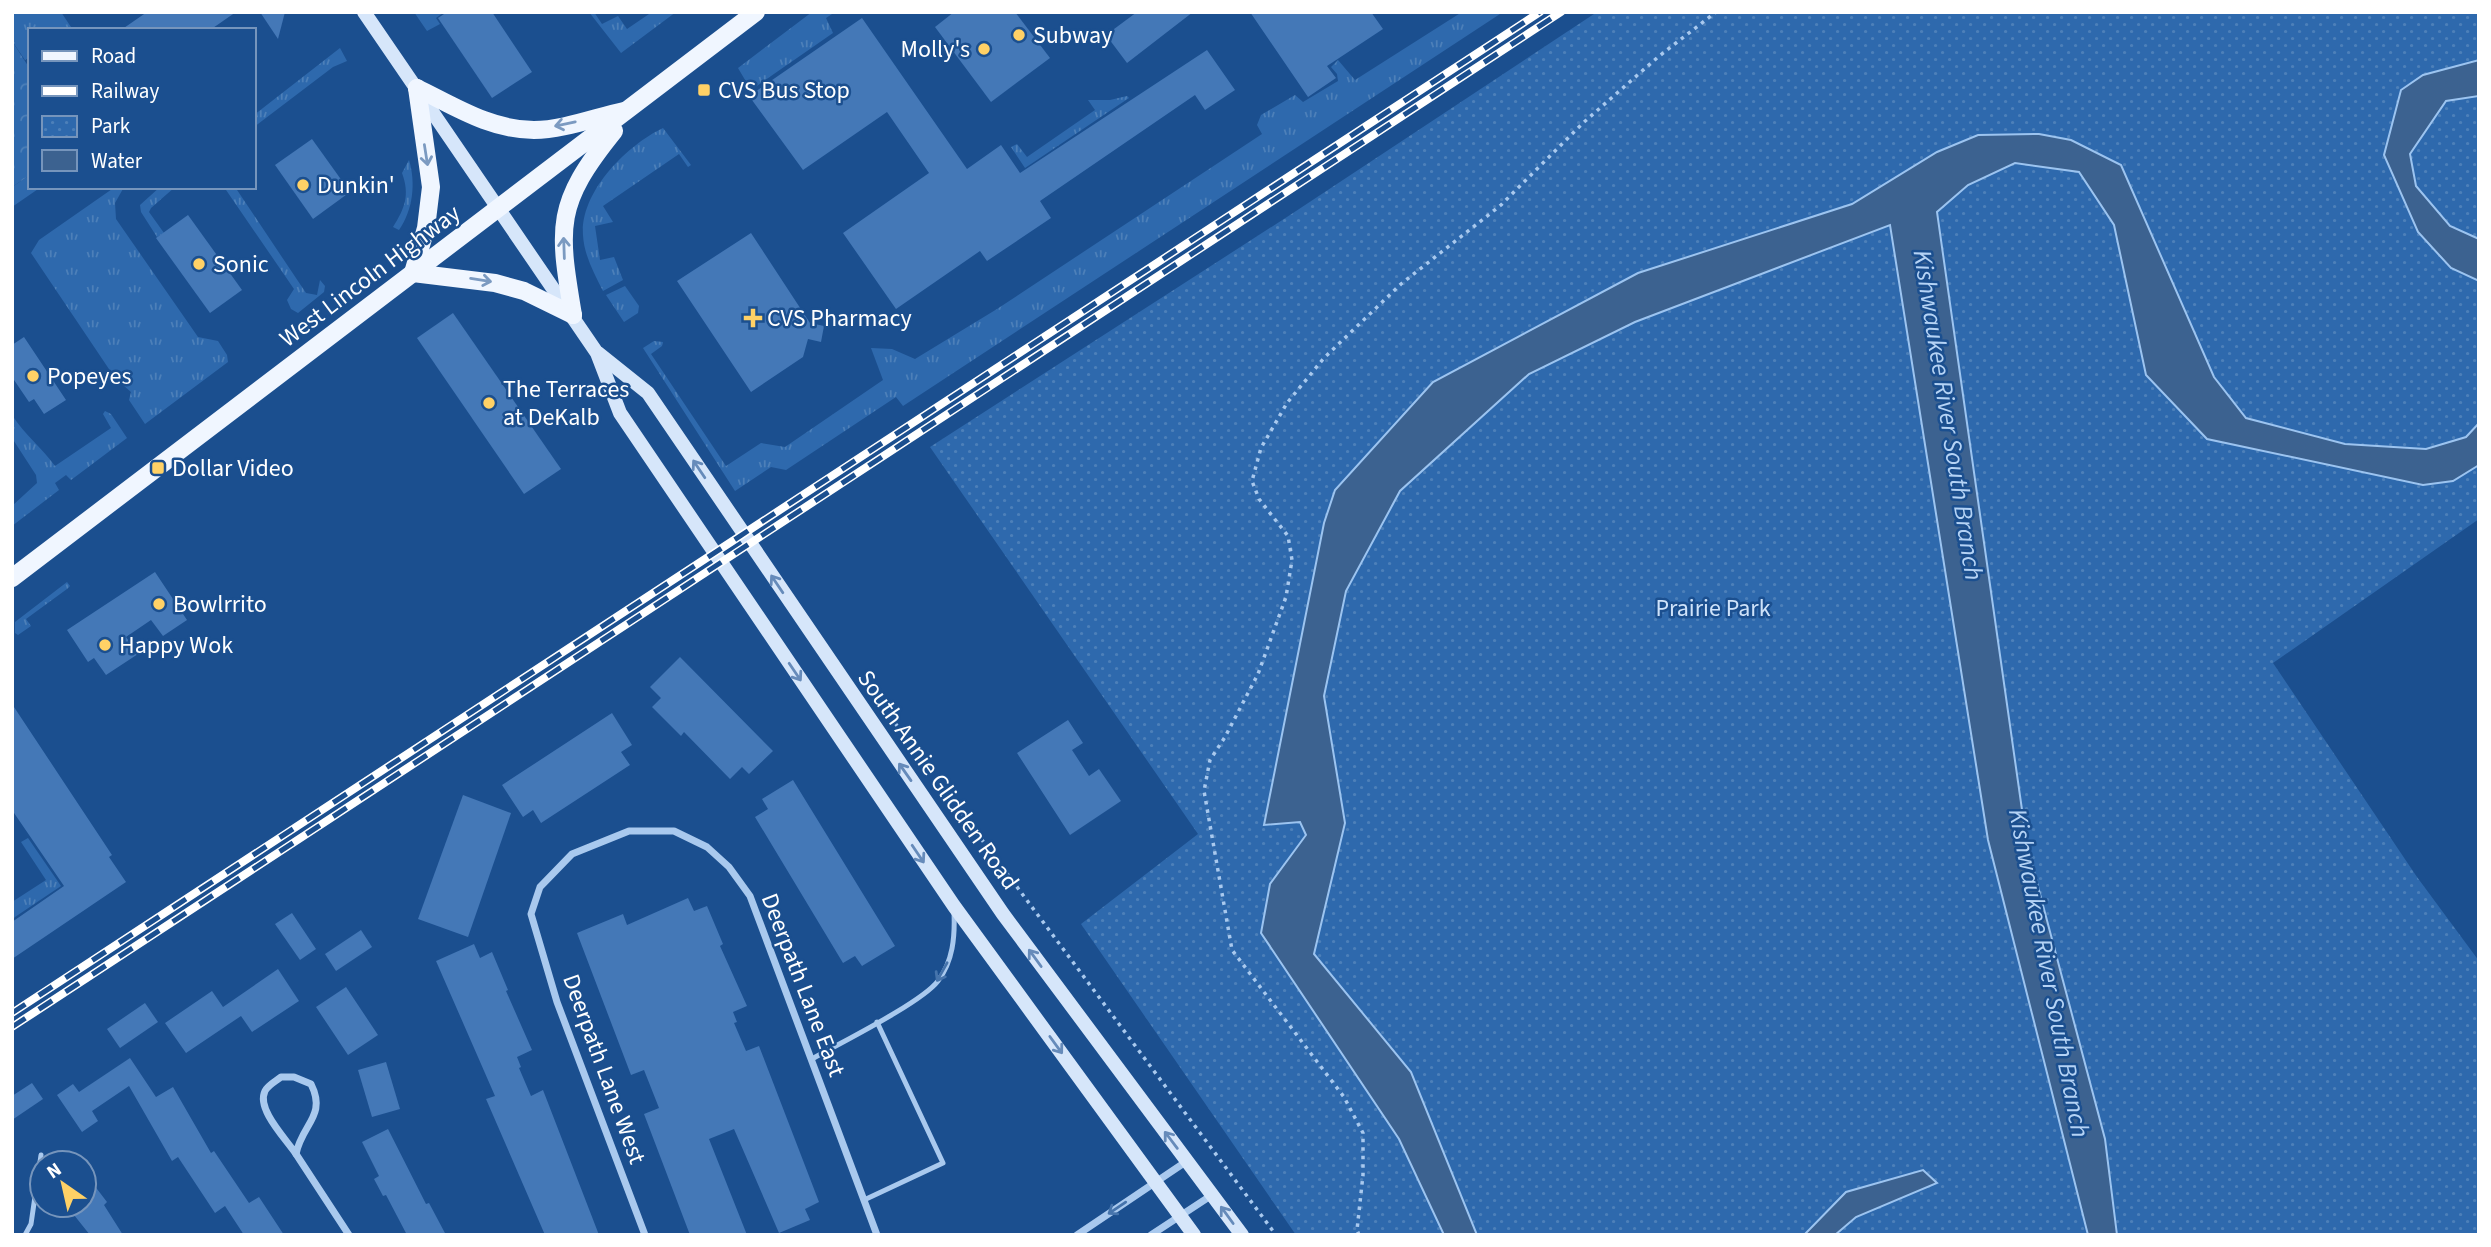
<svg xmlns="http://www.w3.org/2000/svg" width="2491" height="1247" font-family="'Source Sans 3',sans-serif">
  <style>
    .grass { fill: url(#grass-tufts) }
    .forest { fill: url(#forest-crowns) }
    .park { fill: url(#park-dots) }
    .water { fill: #3c6290; stroke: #9cc4f0; stroke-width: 2 }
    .building { fill: #4478b7 }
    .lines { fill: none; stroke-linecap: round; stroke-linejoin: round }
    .path { stroke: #a9c9ee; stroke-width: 3.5; stroke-dasharray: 3.5 5; stroke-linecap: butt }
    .lane { stroke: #a9c9ee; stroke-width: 5 }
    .street { stroke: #a9c9ee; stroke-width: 7 }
    .secondary { stroke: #d6e6fa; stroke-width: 14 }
    .primary { stroke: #f0f6ff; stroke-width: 18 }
    .rail-casing { stroke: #fff; stroke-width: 8 }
    .rail { stroke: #1b4f8f; stroke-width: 5; stroke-dasharray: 16; stroke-linecap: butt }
    .oneway { stroke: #7b9ac1 }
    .oneway2 { stroke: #668bba }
    .oneway3 { stroke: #4674ac }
    .poi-dot { fill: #ffd166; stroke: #1b4f8f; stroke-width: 2.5 }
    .labels { text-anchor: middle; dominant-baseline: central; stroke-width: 5; stroke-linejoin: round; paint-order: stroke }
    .poi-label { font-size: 24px; fill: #fff; stroke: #1b4f8f; text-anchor: start }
    .street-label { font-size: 24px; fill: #fff; stroke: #1b4f8f }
    .park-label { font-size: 24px; fill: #cfe3fa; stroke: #1b4f8f }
    .water-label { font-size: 26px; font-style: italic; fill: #b5d3f5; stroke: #1b4f8f }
  </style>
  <defs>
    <pattern id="grass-tufts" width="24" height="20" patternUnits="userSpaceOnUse" patternTransform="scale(1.75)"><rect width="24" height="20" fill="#2e69ad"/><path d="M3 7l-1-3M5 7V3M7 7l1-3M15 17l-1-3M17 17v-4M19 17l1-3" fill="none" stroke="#4d80b9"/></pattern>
    <pattern id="forest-crowns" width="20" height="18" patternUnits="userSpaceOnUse" patternTransform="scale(1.75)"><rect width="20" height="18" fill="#2e69ad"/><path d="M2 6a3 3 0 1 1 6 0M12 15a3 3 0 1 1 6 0" fill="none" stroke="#4d80b9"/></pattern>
    <pattern id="park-dots" width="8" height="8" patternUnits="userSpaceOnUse" patternTransform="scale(1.75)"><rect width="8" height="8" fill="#2e69ad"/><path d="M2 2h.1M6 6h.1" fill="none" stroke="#4d80b9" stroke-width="1.8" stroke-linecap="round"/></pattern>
  </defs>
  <rect width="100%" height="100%" fill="#1b4f8f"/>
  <g class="grass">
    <path d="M 12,12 L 61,12 L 71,27 L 66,30 L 30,30 L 30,57 L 25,60 L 12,41 Z"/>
    <path d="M 414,12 L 444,12 L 436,18 L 440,24 L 427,31 Z"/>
    <path d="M 589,12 L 594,12 L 602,24 L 618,16 L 627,29 L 652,12 L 676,12 L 621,53 Z"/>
    <path d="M 812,12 L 835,12 L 826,18 L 833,33 L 751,90 L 738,68 Z"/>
    <path d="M 1462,12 L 1503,12 L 903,406 L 896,397 L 786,470 L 771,467 L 735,491 L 643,348 L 654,341 L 663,342 L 662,346 L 651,354 L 726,466 L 761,443 L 785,447 L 883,380 L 871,348 L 892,349 L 915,359 L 997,309 L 1262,134 L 1257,125 L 1261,115 L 1295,95 L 1303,102 L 1338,81 L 1337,74 L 1331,67 L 1338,60 L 1355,80 Z"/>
    <path d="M 340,48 L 347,61 L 333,67 L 254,127 L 254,115 Z"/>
    <path d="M 1127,96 L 1129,98 L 1025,168 L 1011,147 L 1017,144 L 1027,157 L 1095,110 L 1088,100 L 1110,100 Z"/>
    <path d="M 663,128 L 691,165 L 688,167 L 679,154 L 603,206 L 613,222 L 595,226 L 600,260 L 614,257 L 623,280 L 603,291 C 594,273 584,255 583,235 C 580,192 627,145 663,128 Z"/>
    <path d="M 409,160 C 416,183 413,210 399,230 L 393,227 C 405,208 410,195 402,173 Z"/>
    <path d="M 30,175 L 30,187 L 41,187 L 12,207 L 12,187 Z"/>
    <path d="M 115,187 L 124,187 L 115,203 L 116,219 L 198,337 L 218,341 L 227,355 L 228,362 L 145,424 L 129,400 L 131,392 L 115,378 L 31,253 L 39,240 Z"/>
    <path d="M 160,187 L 175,187 L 151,208 L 149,212 L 164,233 L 157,237 L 141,212 L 140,205 Z"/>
    <path d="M 224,187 L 235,187 L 306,293 L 317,295 L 320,280 L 325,286 L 324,292 L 298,313 L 291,309 L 287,300 L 294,289 Z"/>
    <path d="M 625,286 L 639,306 L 638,313 L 624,322 L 606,295 Z"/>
    <path d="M 105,411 L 111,414 L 127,438 L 71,480 L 66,475 L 55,483 L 59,490 L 12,526 L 12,506 L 37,483 L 36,475 L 12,438 L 12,415 C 25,435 42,448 55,466 L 111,428 L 103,414 Z"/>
    <path d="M 67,582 L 70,586 L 67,589 L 26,619 L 31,626 L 18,635 L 15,633 L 15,622 Z"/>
    <path d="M 28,838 L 61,886 L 12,919 L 12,902 L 46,880 L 21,842 Z"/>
  </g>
  <path class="forest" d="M 12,41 L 30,69 L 30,175 L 12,187 Z"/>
  <path class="park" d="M 1597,12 L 2479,12 L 2479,519 L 2273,663 L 2417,877 L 2479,961 L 2479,1235 L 1296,1235 L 1081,924 L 1198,834 L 930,447 L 1290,215 Z"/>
  <g class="water">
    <path d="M 2479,60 L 2479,96 L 2446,101 L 2410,154 L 2416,186 L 2450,226 L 2479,239 L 2479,281 L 2451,268 L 2418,232 L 2384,155 L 2401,90 L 2423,75 Z"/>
    <path d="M 2039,134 L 2071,140 L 2121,165 L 2214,377 L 2246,418 L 2345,444 L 2426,449 L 2466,437 L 2479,423 L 2479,465 L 2453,481 L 2423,485 L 2207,439 L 2146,375 L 2114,225 L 2079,172 L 2015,163 L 1968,185 L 1937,212 L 2027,845 L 2105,1139 L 2117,1235 L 2088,1235 L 1988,840 L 1890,225 L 1635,322 L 1529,374 L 1400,491 L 1346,591 L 1324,696 L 1345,823 L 1314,954 L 1411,1072 L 1477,1235 L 1444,1235 L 1399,1139 L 1261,933 L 1270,884 L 1306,835 L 1300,822 L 1264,825 L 1324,523 L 1335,490 L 1433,382 L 1638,273 L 1852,204 L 1937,152 L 1978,135 Z"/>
    <path d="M 1923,1170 L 1937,1183 L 1856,1217 L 1835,1235 L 1804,1235 L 1846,1192 Z"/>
  </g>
  <g class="building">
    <path d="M 147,12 L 236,12 L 210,30 L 121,30 Z"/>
    <path d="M 260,12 L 285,12 L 278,39 Z"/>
    <path d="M 447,12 L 492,12 L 532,72 L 492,98 L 438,18 Z"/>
    <path d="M 954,12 L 1015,12 L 1050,58 L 991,102 L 935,27 Z"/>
    <path d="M 1137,12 L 1193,12 L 1127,63 L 1106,35 Z"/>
    <path d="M 1250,12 L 1371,12 L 1383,29 L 1327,66 L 1336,78 L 1308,97 Z"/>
    <path d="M 862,18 L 967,169 L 1001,145 L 1020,173 L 1207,50 L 1235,90 L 1205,110 L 1195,95 L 1040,201 L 1051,218 L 987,261 L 980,251 L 896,309 L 843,233 L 929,173 L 887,112 L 803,170 L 749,96 Z"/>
    <path d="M 312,139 L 350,192 L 313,219 L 275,165 Z"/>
    <path d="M 188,215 L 242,290 L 210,313 L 156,238 Z"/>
    <path d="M 751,233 L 810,323 L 824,326 L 821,342 L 808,339 L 803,357 L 751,392 L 677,281 Z"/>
    <path d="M 453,313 L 561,469 L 524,494 L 417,338 Z"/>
    <path d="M 24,337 L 66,400 L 44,414 L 34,399 L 29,402 L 12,377 L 12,345 Z"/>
    <path d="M 155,572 L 187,620 L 163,636 L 151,620 L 126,637 L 138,654 L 106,675 L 94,658 L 88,662 L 67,630 Z"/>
    <path d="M 680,657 L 773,751 L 749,774 L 742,767 L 730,779 L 684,732 L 681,736 L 652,707 L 661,698 L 650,687 Z"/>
    <path d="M 12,704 L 112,855 L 109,857 L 126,882 L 12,959 L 12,922 L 64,886 L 12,810 Z"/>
    <path d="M 612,713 L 632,745 L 621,752 L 630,765 L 541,823 L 533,810 L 523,817 L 502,785 Z"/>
    <path d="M 1068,720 L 1083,743 L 1072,750 L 1089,776 L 1099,769 L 1121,801 L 1070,835 L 1017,753 Z"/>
    <path d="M 793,780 L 895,946 L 862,966 L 855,956 L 843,963 L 755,817 L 768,809 L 762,799 Z"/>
    <path d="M 463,795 L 511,813 L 468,937 L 418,919 Z"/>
    <path d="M 688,898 L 694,911 L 707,906 L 723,944 L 720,946 L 747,1006 L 733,1012 L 737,1022 L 734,1023 L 746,1051 L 759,1046 L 819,1202 L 805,1209 L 810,1220 L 779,1233 L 734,1129 L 709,1139 L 747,1235 L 690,1235 L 644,1114 L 659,1108 L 644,1070 L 631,1075 L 577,933 L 623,914 L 627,925 Z"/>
    <path d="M 292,913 L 316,949 L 300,960 L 275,924 Z"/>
    <path d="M 361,930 L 372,947 L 336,971 L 325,954 Z"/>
    <path d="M 474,944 L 480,958 L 492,952 L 508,990 L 506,991 L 532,1050 L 517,1057 L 521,1067 L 519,1068 L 531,1096 L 543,1090 L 599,1235 L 545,1235 L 486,1099 L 495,1096 L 436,961 Z"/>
    <path d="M 278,969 L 299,1001 L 252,1032 L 241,1016 L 186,1053 L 165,1023 L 212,991 L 223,1007 Z"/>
    <path d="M 346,987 L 378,1035 L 348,1055 L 316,1007 Z"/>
    <path d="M 145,1003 L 158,1022 L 120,1048 L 107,1029 Z"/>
    <path d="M 130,1058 L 156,1097 L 173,1087 L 211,1153 L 214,1151 L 249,1203 L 259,1197 L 284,1235 L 244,1235 L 225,1206 L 215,1213 L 178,1157 L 172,1161 L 129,1086 L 92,1111 L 98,1121 L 82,1132 L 57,1095 L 73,1084 L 79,1092 Z"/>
    <path d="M 386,1062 L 400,1109 L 372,1117 L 358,1070 Z"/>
    <path d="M 32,1083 L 43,1099 L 12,1120 L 12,1096 Z"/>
    <path d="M 388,1129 L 426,1204 L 429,1203 L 446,1235 L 407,1235 L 386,1195 L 383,1196 L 374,1179 L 379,1176 L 362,1142 Z"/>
    <path d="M 84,1172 L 107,1202 L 104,1205 L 123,1235 L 90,1235 L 66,1205 L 84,1205 Z"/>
  </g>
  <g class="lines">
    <g class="path">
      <path d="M 895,723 L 1276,1235"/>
      <path d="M 1359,1235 L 1357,1230 L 1363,1175 L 1363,1133 L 1344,1097 L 1232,950 L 1204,791 L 1210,760 L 1225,737 L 1258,674 L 1286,597 L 1292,560 L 1288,536 L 1259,499 L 1252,481 L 1261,448 L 1287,403 L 1324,358 L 1401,284 L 1501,205 L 1583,123 L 1658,57 L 1716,12"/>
    </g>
    <g class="lane">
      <path d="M 812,1059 C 840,1043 921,1003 938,981 C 953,961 955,937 954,913"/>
      <path d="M 864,1200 L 943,1163 L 877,1022"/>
      <path d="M 25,1235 L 31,1224 L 41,1155"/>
    </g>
    <g class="street">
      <path d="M 281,1077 L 294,1077 L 311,1084 C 327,1116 302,1124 296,1154 C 286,1139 256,1109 265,1091 C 268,1085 276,1081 281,1077 Z"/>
      <path d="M 296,1154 L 349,1235"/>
      <path d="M 645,1235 L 557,1002 L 531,914 L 540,887 L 572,854 L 629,831 L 674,831 L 707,847 L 729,867 L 750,896 L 877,1235"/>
      <path d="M 1077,1235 L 1187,1161"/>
      <path d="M 1151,1235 L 1212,1195"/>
    </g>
    <g class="secondary">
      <path d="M 364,12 L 597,353 L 620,413 L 954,906 L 1194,1235"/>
      <path d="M 598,353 L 648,393 L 1003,914 L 1242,1235"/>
    </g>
    <g class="primary">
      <path d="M 417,88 C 454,106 491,130 534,130 C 563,130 596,117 624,111"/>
      <path d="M 413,273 L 426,228 L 431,187 L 417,88"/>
      <path d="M 413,273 L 495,283 L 524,291 L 573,315"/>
      <path d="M 573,315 C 558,226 555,204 614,131"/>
      <path d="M 12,578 L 756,12"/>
    </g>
    <g class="rail-casing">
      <g id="rail">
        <path d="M 12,1013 L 1540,12"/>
        <path d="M 12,1027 L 1561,12"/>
      </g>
    </g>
    <use href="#rail" class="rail"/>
  </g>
  <defs><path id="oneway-shaft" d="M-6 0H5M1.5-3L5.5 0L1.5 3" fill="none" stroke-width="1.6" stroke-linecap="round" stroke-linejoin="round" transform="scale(1.75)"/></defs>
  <g class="oneway">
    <use href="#oneway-shaft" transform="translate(565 124) rotate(168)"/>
    <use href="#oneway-shaft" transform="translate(426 155) rotate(81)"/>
    <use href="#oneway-shaft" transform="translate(564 248) rotate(-92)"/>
    <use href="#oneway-shaft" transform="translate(481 280) rotate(9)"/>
  </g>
  <g class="oneway2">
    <use href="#oneway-shaft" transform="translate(699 469) rotate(-124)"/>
    <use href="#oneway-shaft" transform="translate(777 584) rotate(-124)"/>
    <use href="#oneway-shaft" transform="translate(795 672) rotate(56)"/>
    <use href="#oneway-shaft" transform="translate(905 772) rotate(-125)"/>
    <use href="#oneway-shaft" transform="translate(918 854) rotate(56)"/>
    <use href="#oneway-shaft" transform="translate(1035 958) rotate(-126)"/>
    <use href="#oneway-shaft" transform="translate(1056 1045) rotate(54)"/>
    <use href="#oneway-shaft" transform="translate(1171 1140) rotate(-127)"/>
    <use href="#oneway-shaft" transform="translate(1227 1215) rotate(-126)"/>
  </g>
  <g class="oneway3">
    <use href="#oneway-shaft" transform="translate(942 972) rotate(119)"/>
    <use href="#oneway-shaft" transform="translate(1117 1208) rotate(146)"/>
  </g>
  <g class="poi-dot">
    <circle cx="1019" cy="35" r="7"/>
    <circle cx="984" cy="49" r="7"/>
    <rect x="697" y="83" width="14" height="14" rx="3.5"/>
    <circle cx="303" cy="185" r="7"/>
    <circle cx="199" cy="264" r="7"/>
    <path d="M749.5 307.5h7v7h7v7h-7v7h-7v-7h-7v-7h7z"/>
    <circle cx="33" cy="376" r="7"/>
    <circle cx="489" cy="403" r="7"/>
    <rect x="151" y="461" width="14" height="14" rx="3.5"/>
    <circle cx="159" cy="604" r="7"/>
    <circle cx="105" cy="645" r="7"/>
  </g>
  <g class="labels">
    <g class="poi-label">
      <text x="1033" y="35">Subway</text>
      <text x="970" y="49" text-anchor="end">Molly's</text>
      <text x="718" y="90">CVS Bus Stop</text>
      <text x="317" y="185">Dunkin'</text>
      <text x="213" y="264">Sonic</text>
      <text x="767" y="318">CVS Pharmacy</text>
      <text x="47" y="376">Popeyes</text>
      <text x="503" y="389">The Terraces<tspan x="503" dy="28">at DeKalb</tspan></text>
      <text x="172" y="468">Dollar Video</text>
      <text x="173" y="604">Bowlrrito</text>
      <text x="119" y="645">Happy Wok</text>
    </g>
    <g class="street-label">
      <text transform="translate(370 276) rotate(-37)">West Lincoln Highway</text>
      <text transform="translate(938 780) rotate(55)">South Annie Glidden Road</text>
      <text transform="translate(803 985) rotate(69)">Deerpath Lane East</text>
      <text transform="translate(604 1069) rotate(70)">Deerpath Lane West</text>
    </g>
    <g class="park-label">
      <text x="1713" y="608">Prairie Park</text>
    </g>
    <g class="water-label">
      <text transform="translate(1948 415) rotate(81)">Kishwaukee River South Branch</text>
      <text transform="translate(2049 973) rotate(79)">Kishwaukee River South Branch</text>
    </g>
  </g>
  <rect width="2491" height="1247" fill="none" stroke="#ffffff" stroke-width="28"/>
  <rect x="28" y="28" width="228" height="161" fill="#1b4f8f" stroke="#7695bc" stroke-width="2"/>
  <rect x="42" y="51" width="35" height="10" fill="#f0f6ff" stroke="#7695bc" stroke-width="2"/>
  <text x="91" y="63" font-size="21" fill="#ffffff">Road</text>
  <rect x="42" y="86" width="35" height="10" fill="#ffffff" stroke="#7695bc" stroke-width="2"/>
  <text x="91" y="98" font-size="21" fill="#ffffff">Railway</text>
  <rect x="42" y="116" width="35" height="21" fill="url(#park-dots)" stroke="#7695bc" stroke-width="2"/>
  <text x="91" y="133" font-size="21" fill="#ffffff">Park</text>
  <rect x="42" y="150" width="35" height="21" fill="#3c6290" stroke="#7695bc" stroke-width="2"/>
  <text x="91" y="168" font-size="21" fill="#ffffff">Water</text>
  <g transform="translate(63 1184) rotate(326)"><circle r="33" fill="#1b4f8f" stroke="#7695bc" stroke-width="2"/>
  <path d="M0-5L12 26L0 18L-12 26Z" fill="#ffd166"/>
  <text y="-10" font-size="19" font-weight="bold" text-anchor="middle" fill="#ffffff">N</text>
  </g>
</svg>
